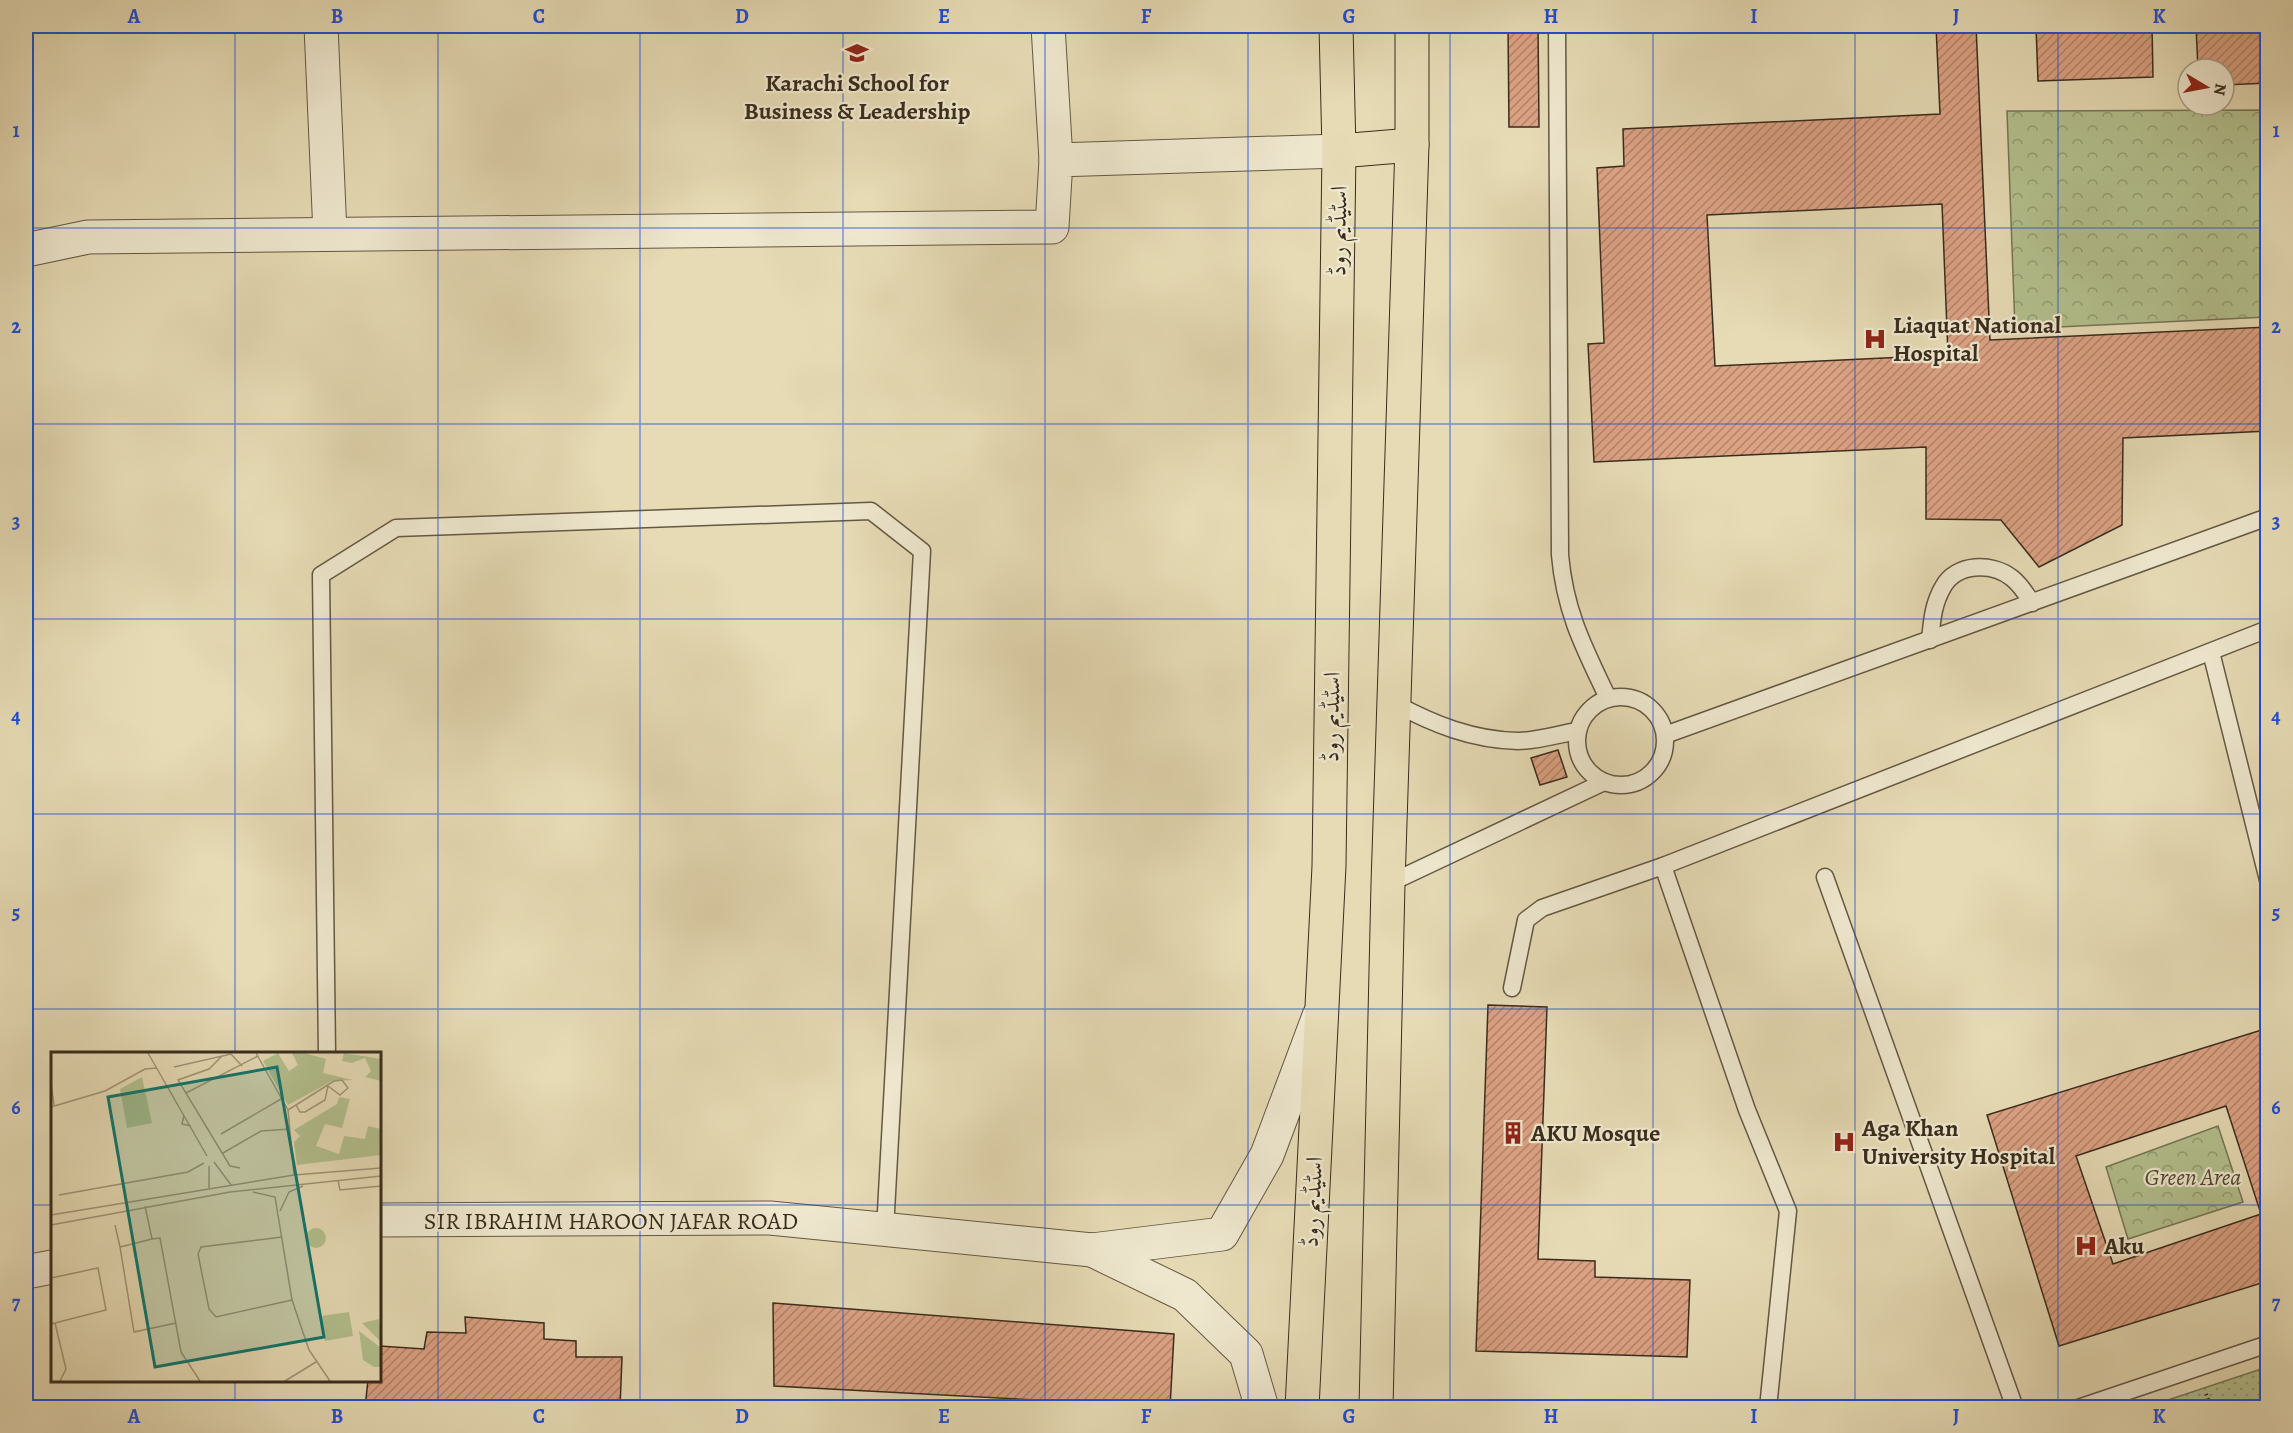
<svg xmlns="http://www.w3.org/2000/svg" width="2293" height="1433" font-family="Alegreya,Amiri,serif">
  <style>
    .grass { fill: url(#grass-dots); stroke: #767656; stroke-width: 1.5 }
    .park { fill: url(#park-crowns); stroke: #767656; stroke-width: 1.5 }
    .building { fill: url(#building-hatch); stroke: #392c1d; stroke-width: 1.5; fill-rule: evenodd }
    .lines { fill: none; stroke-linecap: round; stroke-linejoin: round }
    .service-casing { stroke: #645843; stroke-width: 19 }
    .minor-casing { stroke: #645843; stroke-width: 35 }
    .tertiary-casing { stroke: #645843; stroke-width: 35 }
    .primary-casing { stroke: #392c1d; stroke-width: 35 }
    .path { stroke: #392c1d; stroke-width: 4; stroke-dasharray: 1.5 3; stroke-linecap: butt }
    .service { stroke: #efe8cf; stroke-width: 16 }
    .minor { stroke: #efe8cf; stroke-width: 33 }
    .tertiary { stroke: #efe8cf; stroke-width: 33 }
    .primary { stroke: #e6dbb5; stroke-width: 33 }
    .grid { fill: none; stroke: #1d4ed8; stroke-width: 1.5; stroke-opacity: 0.55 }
    .labels { text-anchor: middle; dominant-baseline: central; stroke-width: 4.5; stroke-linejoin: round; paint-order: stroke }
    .poi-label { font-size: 24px; font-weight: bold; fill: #392c1d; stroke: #efe8cf; text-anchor: start }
    .street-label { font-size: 24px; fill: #392c1d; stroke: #efe8cf }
    .park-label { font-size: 24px; font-style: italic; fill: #514a34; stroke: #efe8cf }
    .inset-road { fill: none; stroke: #a19578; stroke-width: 1.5 }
    .view { fill: #0f766e; fill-opacity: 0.15; stroke: #0f766e; stroke-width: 3 }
    .inset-edge { fill: none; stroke: #392c1d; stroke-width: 3 }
    .neatline { fill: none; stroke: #1d4ed8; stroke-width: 2 }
    .grid-label { font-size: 20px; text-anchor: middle; font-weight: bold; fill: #1d4ed8 }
  </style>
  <defs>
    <pattern id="grass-dots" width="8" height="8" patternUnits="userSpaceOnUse" patternTransform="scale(1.5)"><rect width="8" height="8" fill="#b3c08e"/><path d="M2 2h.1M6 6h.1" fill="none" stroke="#939c73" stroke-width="1.8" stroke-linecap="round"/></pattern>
    <pattern id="park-crowns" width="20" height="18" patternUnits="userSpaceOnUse" patternTransform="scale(1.5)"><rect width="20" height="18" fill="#b3c08e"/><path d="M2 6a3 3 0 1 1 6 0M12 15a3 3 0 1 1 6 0" fill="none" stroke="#939c73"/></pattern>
    <pattern id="building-hatch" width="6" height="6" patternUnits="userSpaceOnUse" patternTransform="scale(1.5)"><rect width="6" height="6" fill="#dca284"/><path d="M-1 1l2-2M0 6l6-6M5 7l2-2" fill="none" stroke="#b3846b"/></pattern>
  </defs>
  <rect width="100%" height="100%" fill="#e6dbb5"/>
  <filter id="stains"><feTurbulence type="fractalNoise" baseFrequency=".00333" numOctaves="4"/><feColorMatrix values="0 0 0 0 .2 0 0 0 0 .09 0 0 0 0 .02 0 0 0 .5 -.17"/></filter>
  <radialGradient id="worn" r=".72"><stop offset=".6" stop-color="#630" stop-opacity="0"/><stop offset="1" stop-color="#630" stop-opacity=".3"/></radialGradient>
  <path class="grass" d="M 2267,1367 L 2267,1407 L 2147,1407 Z"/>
  <g class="park">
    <path d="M 2267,110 L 2267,317 L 2015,329 L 2007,111 Z"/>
    <path d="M 2218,1126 L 2243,1202 L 2128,1239 L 2106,1167 Z"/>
  </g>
  <g class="building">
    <path d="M 1508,26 L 1538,26 L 1539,127 L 1509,127 Z"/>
    <path d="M 1936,26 L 1976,26 L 1990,340 L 2268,327 L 2268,431 L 2123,438 L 2122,525 L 2039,567 L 2001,520 L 1926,519 L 1926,447 L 1594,462 L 1588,344 L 1604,343 L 1597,168 L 1624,166 L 1623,129 L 1940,114 ZM 1942,204 L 1948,355 L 1715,366 L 1707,215 Z"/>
    <path d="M 2036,26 L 2152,26 L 2153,77 L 2038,81 Z"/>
    <path d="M 2196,26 L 2268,26 L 2268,83 L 2224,85 L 2224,69 L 2198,69 Z"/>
    <path d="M 1558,750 L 1567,777 L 1540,785 L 1531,758 Z"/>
    <path d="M 1488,1005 L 1547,1007 L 1538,1259 L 1595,1261 L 1595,1277 L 1690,1280 L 1687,1357 L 1476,1351 Z"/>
    <path d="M 2268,1028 L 2268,1281 L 2059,1346 L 1987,1115 ZM 2226,1106 L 2261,1214 L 2113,1264 L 2076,1156 Z"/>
    <path d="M 773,1303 L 1174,1334 L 1170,1408 L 1036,1408 L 1036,1400 L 774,1386 Z"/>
    <path d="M 465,1317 L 544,1323 L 544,1339 L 576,1341 L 576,1357 L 622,1357 L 620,1408 L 365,1408 L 368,1380 L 380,1380 L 380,1346 L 424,1349 L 427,1332 L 466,1333 Z"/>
  </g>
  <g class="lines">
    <g class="service-casing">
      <g id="service">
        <path d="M 1557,26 L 1560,555 C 1565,612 1584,648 1608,698"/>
        <path d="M 1930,640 C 1932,621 1933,604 1943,587 C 1956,563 1992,562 2012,578 C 2021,585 2026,594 2032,603"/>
        <path d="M 2211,652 L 2268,880"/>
        <circle cx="1621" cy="741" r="44"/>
        <path d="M 1394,703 C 1433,724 1472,740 1518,741 C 1537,741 1559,734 1578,731"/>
        <path d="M 1665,735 L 2268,517"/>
        <path d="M 1663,866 L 1747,1110 L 1788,1211 L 1768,1408"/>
        <path d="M 1825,877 L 2015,1408"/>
        <path d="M 1388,884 L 1604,782"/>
        <path d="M 1512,988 L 1526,920 L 1542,908 L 1663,866 L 2268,629"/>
        <path d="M 327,1054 L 321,575 L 396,528 L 871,511 L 922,551 L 885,1230"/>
        <path d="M 2078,1408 L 2268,1344"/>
      </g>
    </g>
    <g class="minor-casing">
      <g id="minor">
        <path d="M 321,26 L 330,234"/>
        <path d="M 1048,26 L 1056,160"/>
        <path d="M 26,250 L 88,237 L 1052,227 L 1056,160 L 1339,151"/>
      </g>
    </g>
    <g class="tertiary-casing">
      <g id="tertiary">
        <path d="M 380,1220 L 770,1218 L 1092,1250 L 1222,1234 L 1267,1155 L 1319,1016"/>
        <path d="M 1092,1250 L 1185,1295 L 1246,1354 L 1262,1408"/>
        <path d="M 26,1272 L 52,1267"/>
      </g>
    </g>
    <g class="primary-casing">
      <g id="primary">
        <path d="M 1339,151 L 1412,145"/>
        <path d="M 1302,1408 L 1329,866 L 1339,151 L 1336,26"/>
        <path d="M 1376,1408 L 1388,884 L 1412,145 L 1412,26"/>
      </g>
    </g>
    <path class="path" d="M 2206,1394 L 2211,1408"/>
    <use href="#service" class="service"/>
    <use href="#minor" class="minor"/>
    <use href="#tertiary" class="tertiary"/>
    <use href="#primary" class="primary"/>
  </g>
  <path class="grid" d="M 235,26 L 235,1054M 438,26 L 438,1408M 640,26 L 640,1408M 843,26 L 843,1408M 1045,26 L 1045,1408M 1248,26 L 1248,1408M 1450,26 L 1450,1408M 1653,26 L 1653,1408M 1855,26 L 1855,1408M 2058,26 L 2058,1408M 26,228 L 2268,228M 26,424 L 2268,424M 26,619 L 2268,619M 26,814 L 2268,814M 26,1009 L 2268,1009M 26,1205 L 52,1205M 380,1205 L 2268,1205M 235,1380 L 235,1408"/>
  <defs>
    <g id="school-bare" transform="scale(1.8)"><path d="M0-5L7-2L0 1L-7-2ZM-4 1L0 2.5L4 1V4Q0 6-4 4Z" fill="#8f2418" stroke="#efe8cf" stroke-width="2.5" paint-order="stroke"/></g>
    <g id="hospital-bare" transform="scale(1.8)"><path d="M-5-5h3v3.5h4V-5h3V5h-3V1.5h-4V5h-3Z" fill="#8f2418" stroke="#efe8cf" stroke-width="2.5" paint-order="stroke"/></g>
    <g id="building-bare" transform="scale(1.8)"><path d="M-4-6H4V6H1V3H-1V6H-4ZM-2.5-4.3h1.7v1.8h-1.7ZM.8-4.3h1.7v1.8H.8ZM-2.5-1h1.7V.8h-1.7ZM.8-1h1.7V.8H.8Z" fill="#8f2418" stroke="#efe8cf" stroke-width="2.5" paint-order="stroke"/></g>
  </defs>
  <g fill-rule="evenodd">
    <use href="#school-bare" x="857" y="53"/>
    <use href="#hospital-bare" x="1875" y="339"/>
    <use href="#building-bare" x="1513" y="1133"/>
    <use href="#hospital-bare" x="1844" y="1142"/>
    <use href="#hospital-bare" x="2086" y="1246"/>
  </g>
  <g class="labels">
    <g class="poi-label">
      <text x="857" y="83" text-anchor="middle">Karachi School for<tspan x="857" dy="28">Business &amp; Leadership</tspan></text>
      <text x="1893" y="325">Liaquat National<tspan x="1893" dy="28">Hospital</tspan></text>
      <text x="1862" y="1128">Aga Khan<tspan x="1862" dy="28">University Hospital</tspan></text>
      <text x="1531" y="1133">AKU Mosque</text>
      <text x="2104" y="1246">Aku</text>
    </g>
    <g class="street-label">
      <text transform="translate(1338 231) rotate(-89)">اسٹیڈیم روڈ</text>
      <text transform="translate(1331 717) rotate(-89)">اسٹیڈیم روڈ</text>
      <text transform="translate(1312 1202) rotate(-87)">اسٹیڈیم روڈ</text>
      <text x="611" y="1221">SIR IBRAHIM HAROON JAFAR ROAD</text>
    </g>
    <g class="park-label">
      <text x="2193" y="1177">Green Area</text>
    </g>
  </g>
  <g transform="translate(51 1052)">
    <rect width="330" height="330" fill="#e6dbb5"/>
    <path d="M 227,1 L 238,19 L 247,13 L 241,1 L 253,1 L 275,7 L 272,21 L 302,28 L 281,29 L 237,53 L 212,9 ZM 293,1 L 330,7 L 330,29 L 314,25 L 320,19 L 314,6 L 301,11 L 291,9 ZM 288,45 L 299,47 L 291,76 L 274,72 L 265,94 L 288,102 L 293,84 L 314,87 L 317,74 L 330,77 L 330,103 L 246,113 L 243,90 L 249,84 L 243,78 L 286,52 ZM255 186a10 10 0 1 1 20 0a10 10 0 1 1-20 0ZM 328,267 L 330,282 L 330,290 L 311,271 ZM 308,279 L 330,296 L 330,315 L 323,315 L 312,308 Z" fill="#b3c08e"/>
    <path d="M 91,25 L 101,71 L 76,76 L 69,37 Z" fill="#b3c08e"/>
    <path d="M 298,260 L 302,284 L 274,289 L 270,264 Z" fill="#b3c08e"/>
    <path class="inset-road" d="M 97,1 L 156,104M 205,1 L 237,58 L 243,123M 171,4 L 158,17 L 127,28 L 179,114 L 189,116M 123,15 L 180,2 L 191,14M 0,31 L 3,53M 135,41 L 207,4M 245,53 L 249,60 L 254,60 L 274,48 L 277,34M 0,55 L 54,39 L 94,17 L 106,16M 237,58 L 283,29 L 291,28 L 297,36 L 289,43 L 277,34M 133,63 L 131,72 L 140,74M 170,82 L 230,47M 172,101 L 210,79 L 239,77M 163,110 L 180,133M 158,114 L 158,136M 287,128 L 289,138 L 330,134M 202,140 L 224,145 L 241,248 L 258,298 L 279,329M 8,143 L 137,120 L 153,111M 94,154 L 101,187 L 109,186 L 130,300 L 149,329M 229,159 L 238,140 L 252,134M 0,163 L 243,123 L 330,116M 0,173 L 179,140 L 330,124M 64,173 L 69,195 L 101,187M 231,185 L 150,195 L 147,202 L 158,257 L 165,265 L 241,248M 69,195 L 83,280 L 125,271M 0,226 L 47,216 L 55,258 L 0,272M 4,271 L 15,317 L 9,329M 234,329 L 265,310"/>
    <path class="view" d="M 226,15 L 273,285 L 104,315 L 57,45 Z"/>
    <rect width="330" height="330" class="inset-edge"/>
  </g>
  <rect width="2293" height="1433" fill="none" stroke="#e6dbb5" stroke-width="66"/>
  <g transform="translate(2206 87) rotate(100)"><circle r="28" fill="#efe8cf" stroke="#a69d88" stroke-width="1.5"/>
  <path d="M0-4.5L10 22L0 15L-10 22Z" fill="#8f2418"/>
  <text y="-9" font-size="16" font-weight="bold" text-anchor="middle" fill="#392c1d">N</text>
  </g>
  <rect x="33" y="33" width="2227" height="1367" class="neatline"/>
  <g class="grid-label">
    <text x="134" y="23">A</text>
    <text x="337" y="23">B</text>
    <text x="539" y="23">C</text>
    <text x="742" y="23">D</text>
    <text x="944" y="23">E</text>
    <text x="1146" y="23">F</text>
    <text x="1349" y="23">G</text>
    <text x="1551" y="23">H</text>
    <text x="1754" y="23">I</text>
    <text x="1956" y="23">J</text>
    <text x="2159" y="23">K</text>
    <text x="16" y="137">1</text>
    <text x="2276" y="137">1</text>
    <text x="16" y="333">2</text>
    <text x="2276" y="333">2</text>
    <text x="16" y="528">3</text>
    <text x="2276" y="528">3</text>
    <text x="16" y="723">4</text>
    <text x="2276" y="723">4</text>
    <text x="16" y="919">5</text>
    <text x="2276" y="919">5</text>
    <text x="16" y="1114">6</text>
    <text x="2276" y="1114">6</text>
    <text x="16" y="1309">7</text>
    <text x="2276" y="1309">7</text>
    <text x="134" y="1423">A</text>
    <text x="337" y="1423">B</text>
    <text x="539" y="1423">C</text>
    <text x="742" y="1423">D</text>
    <text x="944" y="1423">E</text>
    <text x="1146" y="1423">F</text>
    <text x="1349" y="1423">G</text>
    <text x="1551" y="1423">H</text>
    <text x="1754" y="1423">I</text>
    <text x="1956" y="1423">J</text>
    <text x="2159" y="1423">K</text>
  </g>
  <rect width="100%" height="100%" filter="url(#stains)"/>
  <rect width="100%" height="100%" fill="url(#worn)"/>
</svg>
